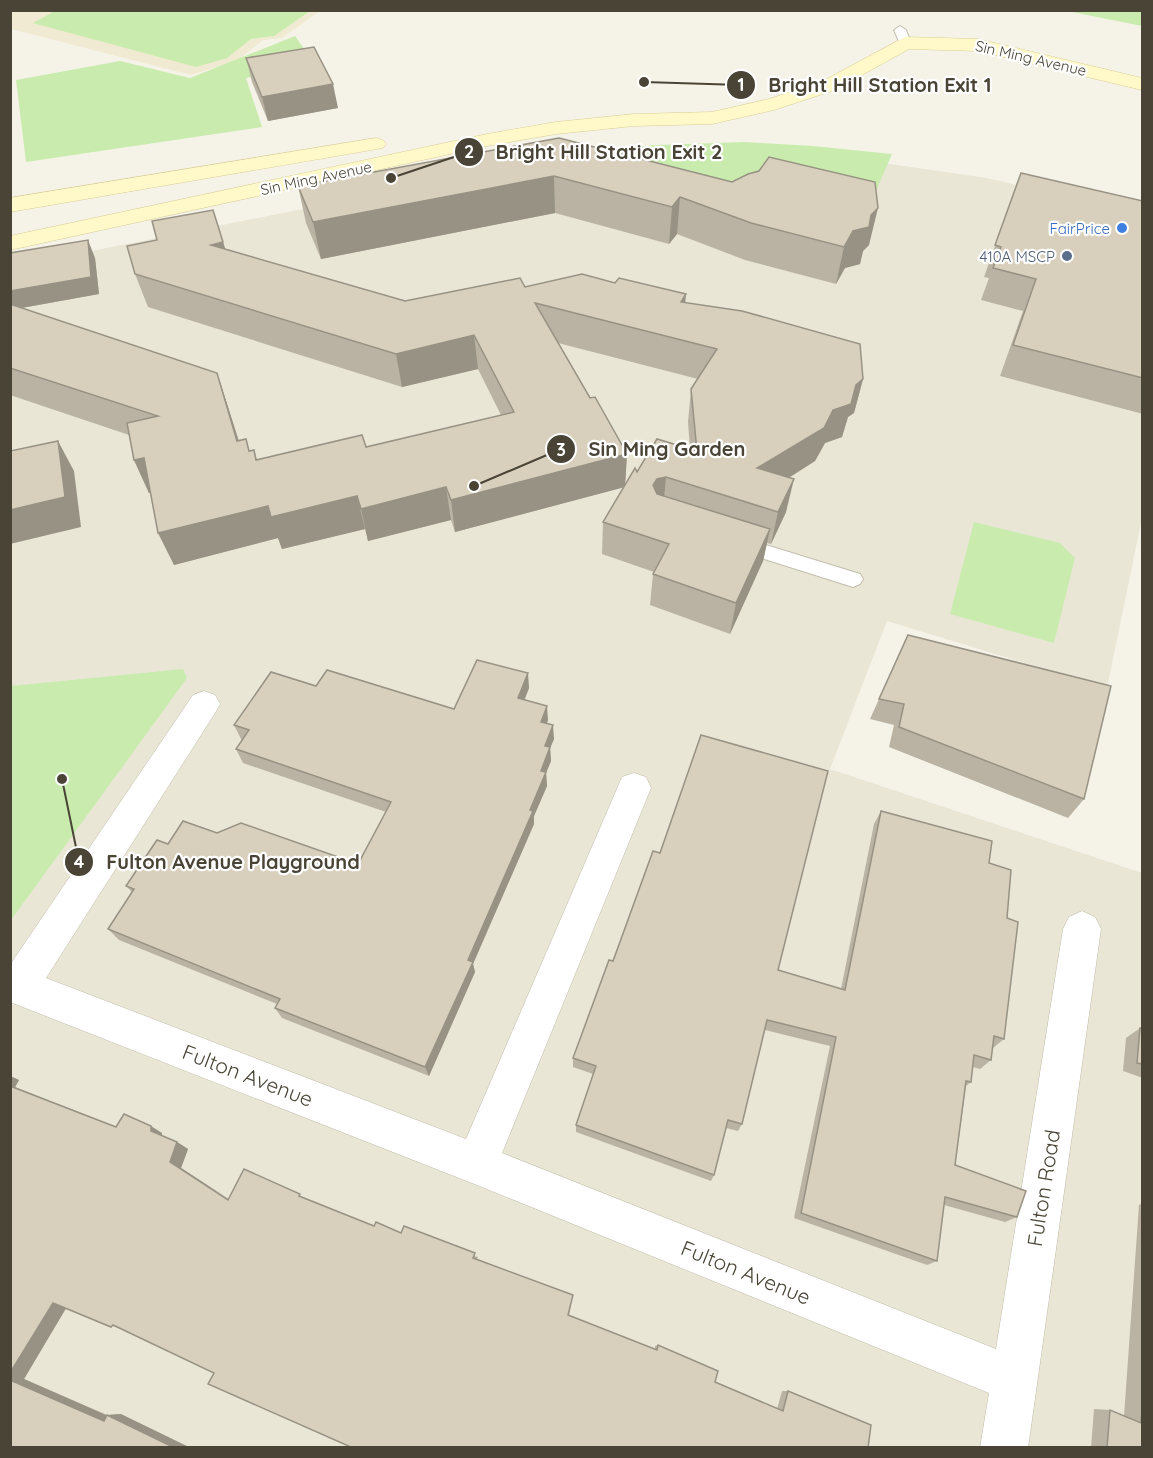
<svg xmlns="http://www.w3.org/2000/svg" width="1153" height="1458" font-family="Quicksand,sans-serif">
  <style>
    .residential { fill: #e9e6d6 }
    .education { fill: #efead1 }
    .green { fill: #c9ecae }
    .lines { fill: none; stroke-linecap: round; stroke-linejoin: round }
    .service-casing { stroke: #c1bcaa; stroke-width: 2 }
    .minor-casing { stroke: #c1bcaa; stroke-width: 1 }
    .secondary-casing { stroke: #d8ce95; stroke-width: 1 }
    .service { fill: #fff; fill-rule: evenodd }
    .minor { fill: #fff; fill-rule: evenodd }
    .secondary { fill: #fff8c8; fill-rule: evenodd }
    .wall { fill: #bab3a3; fill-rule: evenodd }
    .shaded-wall { fill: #979284 }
    .building { fill: #d8d0bd; stroke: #979284; stroke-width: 1.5 }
    .shop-dot { fill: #3f7fe0; stroke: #fff; stroke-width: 2 }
    .service-dot { fill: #5c6f8a; stroke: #fff; stroke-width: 2 }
    .labels { text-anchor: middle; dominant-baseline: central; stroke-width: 4.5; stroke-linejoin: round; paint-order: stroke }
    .far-street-label { font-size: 15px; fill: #494436; stroke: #fff }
    .far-shop-label { font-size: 15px; fill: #366cbe; stroke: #fff; text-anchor: end }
    .far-service-label { font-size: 15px; fill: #4e5e75; stroke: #fff; text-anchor: end }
    .near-street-label { font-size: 21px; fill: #494436; stroke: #fff }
    .leader { fill: none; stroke: #494436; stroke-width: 2 }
    .callout-dot { fill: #494436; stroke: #fff; stroke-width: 2 }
    .mark-label { font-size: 18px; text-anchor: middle; font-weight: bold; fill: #fff }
    .callout-label { font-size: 20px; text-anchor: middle; font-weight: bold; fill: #494436; stroke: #fff; stroke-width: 4.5; stroke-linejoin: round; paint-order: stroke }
  </style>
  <rect width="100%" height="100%" fill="#f5f3e8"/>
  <path class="residential" d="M 786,149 L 987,178 L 1142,214 L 1142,518 L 1107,688 L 887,621 L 830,769 L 1142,873 L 1142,1447 L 11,1448 L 11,267 L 574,155 Z"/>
  <path class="education" d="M 10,11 L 320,11 L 282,38 L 263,40 L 238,60 L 191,75 L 11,29 Z"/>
  <g class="green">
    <path d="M 55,11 L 55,10 L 310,11 L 274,36 L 251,39 L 227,58 L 196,67 L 33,23 Z"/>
    <path d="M 1067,11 L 1142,11 L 1142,26 Z"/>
    <path d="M 295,36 L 315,64 L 246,78 L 262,127 L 26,162 L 16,80 L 120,61 L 190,78 Z"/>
    <path d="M 744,142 L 813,146 L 892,154 L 867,212 L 555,153 L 656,145 Z"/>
    <path d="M 974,522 L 1060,543 L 1075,558 L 1054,643 L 950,614 Z"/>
    <path d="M 183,669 L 187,678 L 11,920 L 11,686 Z"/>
  </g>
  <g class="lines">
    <g class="service-casing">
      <g id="service">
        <path d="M 900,26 L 906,30 L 911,43 L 909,46 L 901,46 L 894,30 Z"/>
        <path d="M 737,536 L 860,574 L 863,579 L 860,584 L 853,587 L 730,548 L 727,543 L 730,538 Z"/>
      </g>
    </g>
    <g class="minor-casing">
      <path id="minor" d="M 204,691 L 215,695 L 220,704 L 215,713 L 46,978 L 466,1139 L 622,777 L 634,773 L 646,777 L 651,788 L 502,1153 L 996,1349 L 1063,929 L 1069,917 L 1082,911 L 1095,917 L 1101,929 L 1028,1448 L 980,1448 L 989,1393 L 477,1185 L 10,1002 L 10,965 L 193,695 Z"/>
    </g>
    <g class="secondary-casing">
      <g id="secondary">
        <path d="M 905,37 L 978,39 L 1142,78 L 1142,90 L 978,51 L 909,49 L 835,90 L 774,110 L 712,124 L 634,126 L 556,134 L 487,146 L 10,250 L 10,236 L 487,134 L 556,122 L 634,114 L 712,112 L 769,99 L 821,82 Z"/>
        <path d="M 376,138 L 383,140 L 386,144 L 383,148 L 10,212 L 10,198 Z"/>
      </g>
    </g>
    <use href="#service" class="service"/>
    <use href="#minor" class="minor"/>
    <use href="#secondary" class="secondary"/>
  </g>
  <g class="wall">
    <path d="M 246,58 L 338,108 L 268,121 L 252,82 Z"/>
    <path d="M 559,138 L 869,245 L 863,251 L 860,264 L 845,268 L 836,284 L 745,260 L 677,234 L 669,244 L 555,213 L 321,259 L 306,223 L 298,186 Z"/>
    <path d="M 1021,173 L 1143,201 L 1143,414 L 1000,376 L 1023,311 L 981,300 L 989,278 L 984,277 Z"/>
    <path d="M 213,210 L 225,249 L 405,301 L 525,287 L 685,303 L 863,379 L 854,413 L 848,417 L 842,437 L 825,443 L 815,461 L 789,478 L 786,512 L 771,544 L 767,543 L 763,561 L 730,634 L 650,605 L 653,574 L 654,572 L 602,554 L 603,522 L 624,487 L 455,532 L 451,520 L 368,541 L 365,529 L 282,549 L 278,538 L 174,565 L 150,493 L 149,493 L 134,460 L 129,435 L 10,395 L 10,253 L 95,258 L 99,294 L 22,308 L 217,373 L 239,441 L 250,451 L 254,450 L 257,460 L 366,447 L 501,415 L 478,369 L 402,387 L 148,307 L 135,274 L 157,240 ZM 558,343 L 698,379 L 691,389 L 688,422 L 690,449 L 637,472 L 625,485 L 627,454 L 590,398 Z"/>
    <path d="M 908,635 L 1084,799 L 1068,818 L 889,747 L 894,725 L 870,719 Z"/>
    <path d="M 316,686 L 454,709 L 529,688 L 525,699 L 548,720 L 547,723 L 554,739 L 550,747 L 551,761 L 546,773 L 547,786 L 534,816 L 534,824 L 473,964 L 475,972 L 429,1076 L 282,1018 L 275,1008 L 277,1004 L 119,940 L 108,929 L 132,892 L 126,886 L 168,844 L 217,833 L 358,864 L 386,812 L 243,763 L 236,749 L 242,740 L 241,739 L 234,725 Z"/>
    <path d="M 881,811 L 989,863 L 1007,918 L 1004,1039 L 993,1048 L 992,1048 L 991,1060 L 980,1069 L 973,1067 L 971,1082 L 966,1086 L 955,1165 L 1017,1217 L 1005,1222 L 944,1205 L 937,1261 L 927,1265 L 794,1218 L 830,1046 L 765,1030 L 742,1124 L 738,1131 L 726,1128 L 714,1175 L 711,1181 L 576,1132 L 576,1125 L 593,1074 L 573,1067 L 573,1058 L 613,961 L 660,853 L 778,970 L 841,989 L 874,824 Z"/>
    <path d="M 1140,1028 L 1143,1029 L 1143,1078 L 1123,1071 L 1126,1038 Z"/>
    <path d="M 10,1076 L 19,1080 L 15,1087 L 116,1127 L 162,1133 L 162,1136 L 177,1142 L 188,1149 L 181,1168 L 228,1199 L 307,1199 L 374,1226 L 401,1233 L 478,1257 L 477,1259 L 573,1295 L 569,1315 L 655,1349 L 655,1346 L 658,1345 L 715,1382 L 777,1409 L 782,1391 L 788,1391 L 871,1425 L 214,1373 L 119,1328 L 66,1308 L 24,1379 L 107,1415 L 121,1414 L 10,1448 Z"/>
    <path d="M 1143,1203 L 1143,1448 L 1091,1448 L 1094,1409 L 1110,1410 L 1124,1416 L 1139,1205 Z"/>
  </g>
  <g class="shaded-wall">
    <path d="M 333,84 L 338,108 L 268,121 L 262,97 Z"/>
    <path d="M 554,176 L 555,213 L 321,259 L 313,222 Z"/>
    <path d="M 680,197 L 677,234 L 669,244 L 672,207 Z"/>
    <path d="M 878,208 L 869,245 L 863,251 L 860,264 L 845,268 L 836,284 L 844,247 L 853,231 Z"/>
    <path d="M 88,240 L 95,258 L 99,294 L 10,310 L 10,291 Z"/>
    <path d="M 223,242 L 234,276 L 211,245 Z"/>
    <path d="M 686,294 L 683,328 L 681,302 Z"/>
    <path d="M 474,335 L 478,369 L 402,387 L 396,354 Z"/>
    <path d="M 217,373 L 228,407 L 249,474 L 237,441 Z"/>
    <path d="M 863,379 L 854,413 L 848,417 L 842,437 L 825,443 L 815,461 L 751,501 L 757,468 L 833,410 L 856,385 Z"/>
    <path d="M 58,441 L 74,471 L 81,527 L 10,544 L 10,510 Z"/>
    <path d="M 627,454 L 625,487 L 455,532 L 451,500 Z"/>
    <path d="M 144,458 L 159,491 L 149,493 L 134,460 Z"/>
    <path d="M 666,477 L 663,510 L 653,485 L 657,479 Z"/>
    <path d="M 794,479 L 786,512 L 771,544 L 778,512 Z"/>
    <path d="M 446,487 L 451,520 L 368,541 L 361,509 Z"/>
    <path d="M 357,496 L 365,529 L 282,549 L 278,538 L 174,565 L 158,533 L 268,506 Z"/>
    <path d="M 770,529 L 763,561 L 730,634 L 736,603 Z"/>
    <path d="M 528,673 L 529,688 L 519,712 L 518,698 Z"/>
    <path d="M 547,706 L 548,720 L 542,736 L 541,722 Z"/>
    <path d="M 553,725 L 554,739 L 549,751 L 550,747 L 551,761 L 546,773 L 547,786 L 534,816 L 534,824 L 473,964 L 475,972 L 429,1076 L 425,1067 L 530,810 L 541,771 L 545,746 Z"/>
    <path d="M 10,1076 L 19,1080 L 14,1089 L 10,1088 Z"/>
    <path d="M 151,1126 L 162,1133 L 162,1138 L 151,1131 Z"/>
    <path d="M 177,1142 L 188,1149 L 181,1168 L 238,1205 L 170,1162 Z"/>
    <path d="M 53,1303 L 68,1305 L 24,1379 L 115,1419 L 107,1415 L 121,1414 L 191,1448 L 175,1448 L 104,1421 L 10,1380 L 10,1373 Z"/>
  </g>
  <g class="building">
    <path d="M 314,47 L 333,84 L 262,97 L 246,58 Z"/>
    <path d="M 559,138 L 732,182 L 748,174 L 759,171 L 769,157 L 875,182 L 878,208 L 871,215 L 869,227 L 853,231 L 844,247 L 751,223 L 680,197 L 672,207 L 554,176 L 313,222 L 298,186 Z"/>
    <path d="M 1021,173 L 1143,201 L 1143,378 L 1013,345 L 1036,279 L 993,268 L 1001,247 L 995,245 Z"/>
    <path d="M 213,210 L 223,242 L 211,245 L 405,301 L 520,278 L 525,287 L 582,274 L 615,283 L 619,278 L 686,294 L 681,302 L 742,311 L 860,344 L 863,379 L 856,385 L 851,404 L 833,410 L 824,428 L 757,468 L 794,479 L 778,512 L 666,477 L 657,479 L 653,485 L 657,494 L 770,529 L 736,603 L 653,574 L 669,544 L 603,522 L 635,468 L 637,472 L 657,439 L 697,451 L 691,389 L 717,349 L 535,303 L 590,398 L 595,397 L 627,454 L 451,500 L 446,487 L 361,509 L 357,496 L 271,517 L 268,506 L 158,533 L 144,458 L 134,460 L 127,423 L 158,416 L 10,368 L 10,304 L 217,373 L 237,441 L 246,439 L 249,451 L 254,450 L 256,460 L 362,435 L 366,447 L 514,412 L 474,335 L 396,354 L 135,274 L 127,246 L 157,240 L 152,221 Z"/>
    <path d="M 88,240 L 91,277 L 10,291 L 10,253 Z"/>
    <path d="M 58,441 L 65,497 L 10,510 L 10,451 Z"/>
    <path d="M 908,635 L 1111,686 L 1084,799 L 899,727 L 904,704 L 879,699 Z"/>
    <path d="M 477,660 L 528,673 L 518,698 L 547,706 L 541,722 L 553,725 L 545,746 L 550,747 L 541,771 L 546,772 L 530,810 L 533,811 L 468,960 L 473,962 L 425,1067 L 275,1008 L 280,999 L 108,929 L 134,889 L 126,886 L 157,840 L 168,844 L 183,821 L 217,833 L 241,823 L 358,864 L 391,802 L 236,749 L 249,730 L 234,725 L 271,672 L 316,686 L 327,670 L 454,709 Z"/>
    <path d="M 701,735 L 828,771 L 778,970 L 845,990 L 881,811 L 992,841 L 989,863 L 1011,870 L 1007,918 L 1018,922 L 1004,1039 L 994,1036 L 991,1060 L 974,1055 L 971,1082 L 966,1081 L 955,1165 L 1026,1191 L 1017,1217 L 945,1197 L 937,1261 L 801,1213 L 836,1037 L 767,1020 L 742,1124 L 728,1120 L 714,1175 L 576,1125 L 596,1066 L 573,1058 L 609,960 L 613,961 L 653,851 L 660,853 Z"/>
    <path d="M 1140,1028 L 1143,1029 L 1143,1064 L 1137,1063 Z"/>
    <path d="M 10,1086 L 116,1127 L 124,1114 L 151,1126 L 151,1131 L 177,1142 L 170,1162 L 228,1200 L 244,1169 L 300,1194 L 299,1196 L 374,1226 L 376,1222 L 401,1233 L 404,1226 L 475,1253 L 473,1258 L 573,1295 L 568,1315 L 657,1350 L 658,1345 L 718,1371 L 715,1382 L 783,1411 L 788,1391 L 871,1425 L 868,1448 L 353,1448 L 208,1384 L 214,1373 L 113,1325 L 111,1327 L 53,1303 L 10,1373 Z"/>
    <path d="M 10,1380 L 104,1421 L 107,1415 L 175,1448 L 10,1448 Z"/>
    <path d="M 1143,1399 L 1143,1448 L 1107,1448 L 1110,1410 L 1141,1423 Z"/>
  </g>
  <circle class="shop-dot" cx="1122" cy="228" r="6"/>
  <circle class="service-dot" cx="1067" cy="256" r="6"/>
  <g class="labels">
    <g class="far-street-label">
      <text transform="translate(1031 58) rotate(13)">Sin Ming Avenue</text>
      <text transform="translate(316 178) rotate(-12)">Sin Ming Avenue</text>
    </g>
    <g class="far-shop-label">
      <text x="1110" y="228">FairPrice</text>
    </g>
    <g class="far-service-label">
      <text x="1055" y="256">410A MSCP</text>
    </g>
    <g class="near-street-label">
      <text transform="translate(248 1075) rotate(21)">Fulton Avenue</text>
      <text transform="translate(1043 1188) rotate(-81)">Fulton Road</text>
      <text transform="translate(746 1272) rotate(22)">Fulton Avenue</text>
    </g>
  </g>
  <path class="leader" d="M644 82L741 85M391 178L469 152M474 486L561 449M62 779L79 862"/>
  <g class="callout-dot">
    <circle cx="644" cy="82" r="6"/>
    <circle cx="391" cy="178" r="6"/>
    <circle cx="474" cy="486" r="6"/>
    <circle cx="62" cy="779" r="6"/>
    <circle cx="741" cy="85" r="15"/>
    <circle cx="469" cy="152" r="15"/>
    <circle cx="561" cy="449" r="15"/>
    <circle cx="79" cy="862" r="15"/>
  </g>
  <g class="mark-label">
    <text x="741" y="91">1</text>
    <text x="469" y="158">2</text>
    <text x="561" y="456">3</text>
    <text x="79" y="868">4</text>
  </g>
  <g class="callout-label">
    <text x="880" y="92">Bright Hill Station Exit 1</text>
    <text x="609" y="159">Bright Hill Station Exit 2</text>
    <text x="667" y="456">Sin Ming Garden</text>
    <text x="233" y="869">Fulton Avenue Playground</text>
  </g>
  <rect width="1153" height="1458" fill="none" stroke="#494436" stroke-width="24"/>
</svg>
